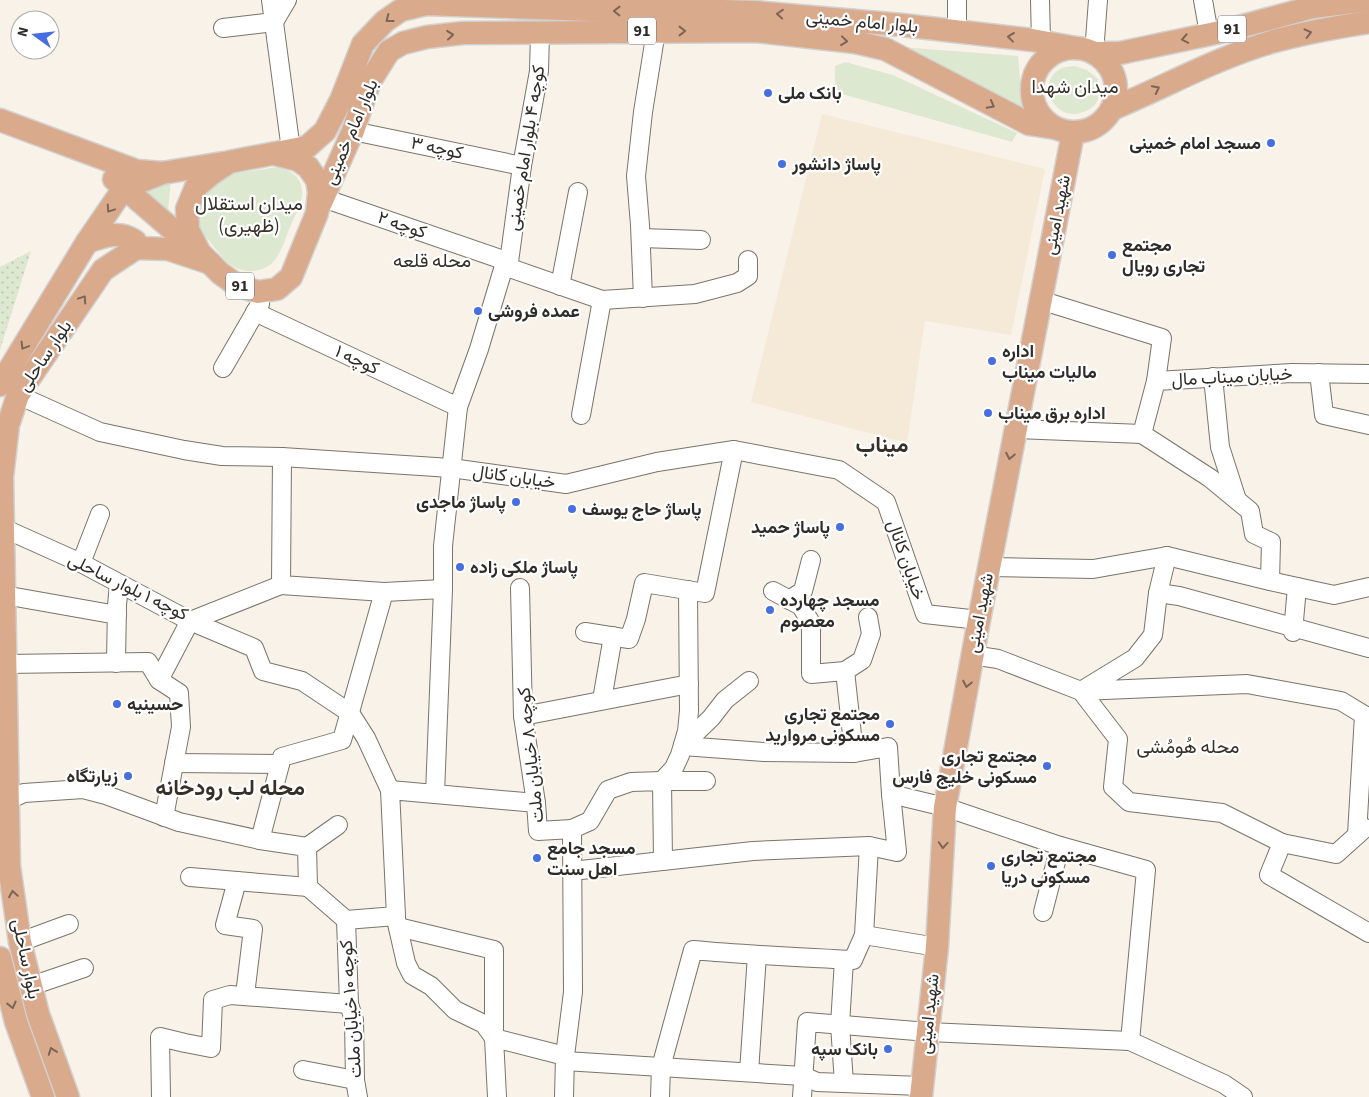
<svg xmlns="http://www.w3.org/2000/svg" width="1369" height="1097" font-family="'Source Sans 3',Vazirmatn,sans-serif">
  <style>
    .built { fill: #f5ead8 }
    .grass { fill: #dde8d0 }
    .park { fill: url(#park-dots) }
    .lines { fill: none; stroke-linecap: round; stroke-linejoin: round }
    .minor-casing { stroke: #7a746a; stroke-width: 20 }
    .major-casing { stroke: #d1d1d0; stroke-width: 25 }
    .minor { stroke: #fff; stroke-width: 18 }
    .major { stroke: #daaa8c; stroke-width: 22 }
    .oneway { stroke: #7b6555 }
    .poi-dot { fill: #466ee1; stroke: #fff; stroke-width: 2 }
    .labels { text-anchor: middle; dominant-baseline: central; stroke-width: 4.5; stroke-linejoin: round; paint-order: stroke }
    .shield { fill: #fff; stroke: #6d6b68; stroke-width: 1 }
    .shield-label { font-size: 16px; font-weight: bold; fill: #2e2c28 }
    .street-label { font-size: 18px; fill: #2e2c28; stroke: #fff }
    .poi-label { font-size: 18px; font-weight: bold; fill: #2e2c28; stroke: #fff; text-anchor: start }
    .neighbourhood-label { font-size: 19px; fill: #353028; stroke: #fff }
    .district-label { font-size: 22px; font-weight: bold; fill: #353028; stroke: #fff }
  </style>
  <defs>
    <pattern id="park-dots" width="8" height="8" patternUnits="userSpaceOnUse" patternTransform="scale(1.25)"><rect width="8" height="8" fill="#dde8d0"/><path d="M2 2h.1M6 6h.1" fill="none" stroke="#bec7b3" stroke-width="1.8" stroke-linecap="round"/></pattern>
  </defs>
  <rect width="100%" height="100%" fill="#f9f2e8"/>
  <path class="built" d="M 822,114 L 1045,169 L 1011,335 L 925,321 L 907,443 L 751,402 Z"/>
  <g class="grass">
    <path d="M 900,47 L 1018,56 L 1023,114 Z"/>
    <path d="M 845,62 L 893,75 L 1017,133 L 1012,142 L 835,92 L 835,66 Z"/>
    <path d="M 1074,66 L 1087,70 L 1098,79 C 1100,94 1101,104 1086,111 C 1054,126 1034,80 1062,68 C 1066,67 1070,66 1074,66 Z"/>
    <path d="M 278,167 C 290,170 300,176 302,189 C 304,201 295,214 291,225 C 286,236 283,248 277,257 C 268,272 246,275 233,266 C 227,263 223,258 219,253 C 204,234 198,231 195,206 L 219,176 Z"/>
    <path d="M 171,180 L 168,211 L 142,187 Z"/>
  </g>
  <path class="park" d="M 31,251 L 0,350 L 0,267 Z"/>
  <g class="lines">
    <g class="minor-casing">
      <g id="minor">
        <path d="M 271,0 L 291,150"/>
        <path d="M 1040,0 L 1041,41"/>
        <path d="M 1203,0 L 1209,34"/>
        <path d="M 223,28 L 274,22 L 287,0"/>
        <path d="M 957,31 L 957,0"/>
        <path d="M 1094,53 L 1098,0"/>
        <path d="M 353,131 L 522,166"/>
        <path d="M 323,198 L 509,262"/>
        <path d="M 641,238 L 701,240"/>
        <path d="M 509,262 L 522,166 L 539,71 L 540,33"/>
        <path d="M 504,266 L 602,300 L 695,294 L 737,283 L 748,276 L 748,260"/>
        <path d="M 560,286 L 578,192"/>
        <path d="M 643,298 L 640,225 L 636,176 L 643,112 L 656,31"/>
        <path d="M 1040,300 L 1162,338 L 1156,381"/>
        <path d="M 255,312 L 458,407"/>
        <path d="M 223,368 L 260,304"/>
        <path d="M 1319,373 L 1324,415 L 1369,425"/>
        <path d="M 1213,377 L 1220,447 L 1237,500"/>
        <path d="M 18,395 L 100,432 L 184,450 L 222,456 L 282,457 L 451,468 L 566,484 L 657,462 L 734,450 L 839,470 L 886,502 L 925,614 L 979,620"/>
        <path d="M 581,415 L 602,300"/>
        <path d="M 1016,429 L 1142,434 L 1156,381 L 1292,373 L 1369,374"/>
        <path d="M 282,457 L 281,585 L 384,592 L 342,740 L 282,757 L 260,840 L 307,847 L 308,887 L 346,920 L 396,916 L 390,790 L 435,794 L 443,589 L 443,546 L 458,407 L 479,349 L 504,266 L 509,262"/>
        <path d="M 3,528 L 81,563 L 190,621 L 281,585"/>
        <path d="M 1167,556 L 1158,593 L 1153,635 L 1135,658 L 1081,691 L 1247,684 L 1341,701 L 1369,718"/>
        <path d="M 81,563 L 100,514"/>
        <path d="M 989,567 L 1093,569 L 1167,556 L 1270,581 L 1271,542 L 1254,534 L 1250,511 L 1210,478 L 1142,434"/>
        <path d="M 1270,581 L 1334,595 L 1369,587"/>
        <path d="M 520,588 L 523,716 L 536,803 L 538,831 L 572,829 L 573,992 L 565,1056 L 564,1097"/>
        <path d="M 773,591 L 801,606 L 811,623 L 811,674 L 845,671 L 862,660 L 871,634 L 868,617"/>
        <path d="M 384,592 L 443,589"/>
        <path d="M 1158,593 L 1179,596 L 1369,648"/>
        <path d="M 4,595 L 117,615"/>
        <path d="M 789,600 L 803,591 L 811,560"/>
        <path d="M 585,632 L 629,639 L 636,619 L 644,583 L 705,593 L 734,450"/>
        <path d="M 1293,632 L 1297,587"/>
        <path d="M 972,655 L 998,659 L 1081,691 L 1118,739 L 1113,787 L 1129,802 L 1222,813 L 1282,843 L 1269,875 L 1369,933"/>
        <path d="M 116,663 L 117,605 L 119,584"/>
        <path d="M 6,664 L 148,662 L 159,680"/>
        <path d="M 602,700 L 613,636"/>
        <path d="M 523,716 L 689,684"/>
        <path d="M 683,745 L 711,718 L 725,700 L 749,681"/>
        <path d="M 683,746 L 764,752 L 854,753"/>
        <path d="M 174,763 L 280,764"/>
        <path d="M 662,781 L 674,768 L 680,755 L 687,731 L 689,711 L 688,590"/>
        <path d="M 662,781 L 706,781"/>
        <path d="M 435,794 L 536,803"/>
        <path d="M 891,794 L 945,807 L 1060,846 L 1146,870 L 1130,1041"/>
        <path d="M 8,800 L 24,793 L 83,789 L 106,795 L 179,822 L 260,840"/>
        <path d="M 164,817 L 181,727 L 179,693 L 159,680 L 190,621 L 254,648 L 263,671 L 302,681 L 350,713 L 366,738 L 390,790"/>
        <path d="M 572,829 L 590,821 L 608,790 L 631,782 L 662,781 L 663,861"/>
        <path d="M 1357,835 L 1364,715"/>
        <path d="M 1282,843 L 1336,854 L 1365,828"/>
        <path d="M 307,847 L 338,825"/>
        <path d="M 572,871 L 753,851 L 869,846 L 897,852 L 891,794 L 888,747 L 854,753 L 845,671"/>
        <path d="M 190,877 L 237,881"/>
        <path d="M 1043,912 L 1060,846"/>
        <path d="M 396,919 L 406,963 L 412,975 L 431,986 L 455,1010 L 484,1024 L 494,1038"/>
        <path d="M 346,920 L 349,1004 L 354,1020 L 355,1080 L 358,1097"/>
        <path d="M 398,927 L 494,950 L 494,1038"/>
        <path d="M 864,935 L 937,947"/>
        <path d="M 20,942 L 69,924"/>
        <path d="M 31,986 L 84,968"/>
        <path d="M 245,995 L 253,929 L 225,925 L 237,881 L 308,887"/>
        <path d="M 565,1061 L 803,1076 L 817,1082 L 921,1086"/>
        <path d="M 303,1070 L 355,1080"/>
        <path d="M 749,1072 L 757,955"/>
        <path d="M 844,1083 L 840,1025 L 844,960"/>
        <path d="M 161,1097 L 160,1037 L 185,1043 L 211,1048 L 213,1000 L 230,995 L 349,1004"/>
        <path d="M 497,1097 L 494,1038 L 565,1056"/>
        <path d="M 660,1097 L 661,1067 L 693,950 C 746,955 799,957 853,960 L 864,935 L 869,846"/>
        <path d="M 802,1097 L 807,1022 L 928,1032 L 1130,1041 L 1224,1084 L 1243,1097"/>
      </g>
    </g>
    <g class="major-casing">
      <g id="major">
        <circle cx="1074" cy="90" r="42"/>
        <path d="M 1094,53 L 1120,53 L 1220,32 L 1313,7 L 1369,0"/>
        <path d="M 1112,109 C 1165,87 1216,58 1271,42 C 1303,33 1336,27 1369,22"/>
        <path d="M 0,120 L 137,171 L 162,173 L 223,163"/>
        <path d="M 275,154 L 298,160 L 308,167 L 317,180 L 319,192 L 317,213 L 291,277 L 277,289 L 258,292 L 238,286 L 220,273 L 200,253 L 188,230 L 187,209 L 196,187 L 211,174 L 229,162 L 307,147 L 325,131 L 341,100 L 363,44 L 385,21 L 401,10 L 426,4 L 617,11 L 690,10 L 754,12 L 902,25 L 1032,40 L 1076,48"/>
        <path d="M 114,179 L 196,250"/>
        <path d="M 320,205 L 353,131 L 370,81 L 389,51 L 403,43 L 427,37 L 463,33 L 756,31 L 855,42 L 885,49 L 1029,124 L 1055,128"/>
        <path d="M 87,242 C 104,236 119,230 135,241 L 136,248"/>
        <path d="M 0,385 L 87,242 L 124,188 L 162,173"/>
        <path d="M 0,958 L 16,1022 L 43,1097"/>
        <path d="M 68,1097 L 38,1014 L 20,942 L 9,866 L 2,477 L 8,425 L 18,395 L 103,270 L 136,248 L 168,249 L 210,263"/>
        <path d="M 921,1097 L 937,947 L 945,807 L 979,620 L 1073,133"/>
      </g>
    </g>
    <use href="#minor" class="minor"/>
    <use href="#major" class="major"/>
  </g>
  <defs><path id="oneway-chevron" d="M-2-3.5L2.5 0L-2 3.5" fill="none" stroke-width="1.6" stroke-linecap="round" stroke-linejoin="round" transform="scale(1.25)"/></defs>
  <g class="oneway">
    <use href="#oneway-chevron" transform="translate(617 11) rotate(-179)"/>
    <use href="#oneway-chevron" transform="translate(780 14) rotate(-175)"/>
    <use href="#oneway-chevron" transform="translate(389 19) rotate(143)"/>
    <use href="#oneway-chevron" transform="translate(682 31)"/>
    <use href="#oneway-chevron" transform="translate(1308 33) rotate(-14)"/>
    <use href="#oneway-chevron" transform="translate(450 35) rotate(-6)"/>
    <use href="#oneway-chevron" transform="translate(1011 37) rotate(-173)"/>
    <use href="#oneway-chevron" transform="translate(1185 39) rotate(169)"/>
    <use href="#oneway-chevron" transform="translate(844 41) rotate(6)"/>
    <use href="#oneway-chevron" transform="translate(1156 89) rotate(-27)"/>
    <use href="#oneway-chevron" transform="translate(991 105) rotate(28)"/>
    <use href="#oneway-chevron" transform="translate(110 209) rotate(124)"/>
    <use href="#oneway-chevron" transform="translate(83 299) rotate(-56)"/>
    <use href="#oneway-chevron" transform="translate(24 346) rotate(121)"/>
    <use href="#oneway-chevron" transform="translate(1010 456) rotate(101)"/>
    <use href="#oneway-chevron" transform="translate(967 684) rotate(101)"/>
    <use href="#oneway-chevron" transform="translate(943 845) rotate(94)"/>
    <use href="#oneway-chevron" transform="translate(13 894) rotate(-99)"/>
    <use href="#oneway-chevron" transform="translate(12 1005) rotate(76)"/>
    <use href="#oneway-chevron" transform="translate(52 1051) rotate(-110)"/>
  </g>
  <g class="poi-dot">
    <circle cx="768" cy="93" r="5"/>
    <circle cx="1271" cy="143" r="5"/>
    <circle cx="782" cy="164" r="5"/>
    <circle cx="1112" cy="255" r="5"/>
    <circle cx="478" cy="311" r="5"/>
    <circle cx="992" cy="361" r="5"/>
    <circle cx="988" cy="413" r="5"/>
    <circle cx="516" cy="502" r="5"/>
    <circle cx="572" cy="509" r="5"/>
    <circle cx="840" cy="527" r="5"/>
    <circle cx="460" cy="567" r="5"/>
    <circle cx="770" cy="610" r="5"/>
    <circle cx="117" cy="704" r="5"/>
    <circle cx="890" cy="724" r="5"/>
    <circle cx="1047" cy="766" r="5"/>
    <circle cx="128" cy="776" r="5"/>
    <circle cx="537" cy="858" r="5"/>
    <circle cx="991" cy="866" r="5"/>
    <circle cx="888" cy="1049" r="5"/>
  </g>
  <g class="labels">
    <g class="shield">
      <rect x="1218" y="15.5" width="28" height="27" rx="4"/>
      <rect x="628" y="17.5" width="28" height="27" rx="4"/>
      <rect x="226" y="272.5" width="28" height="27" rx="4"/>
    </g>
    <g class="shield-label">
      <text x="1232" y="29">91</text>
      <text x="642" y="31">91</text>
      <text x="240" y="286">91</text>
    </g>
    <g class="street-label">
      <text transform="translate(862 22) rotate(5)">بلوار امام خمینی</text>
      <text transform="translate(351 132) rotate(-67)">بلوار امام خمینی</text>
      <text transform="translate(437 148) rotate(12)">کوچه ۳</text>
      <text transform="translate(526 148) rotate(-81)">کوچه ۴ بلوار امام خمینی</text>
      <text transform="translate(1057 215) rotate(-79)">شهید امینی</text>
      <text transform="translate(402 225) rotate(19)">کوچه ۲</text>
      <text transform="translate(45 356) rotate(-56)">بلوار ساحلی</text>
      <text transform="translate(357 360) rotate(25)">کوچه ۱</text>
      <text transform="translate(1232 377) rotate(-3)">خیابان میناب مال</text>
      <text transform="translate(514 477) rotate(8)">خیابان کانال</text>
      <text transform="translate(906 560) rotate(71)">خیابان کانال</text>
      <text transform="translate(128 587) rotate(26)">کوچه ۱ بلوار ساحلی</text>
      <text transform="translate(980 613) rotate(-79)">شهید امینی</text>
      <text transform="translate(531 755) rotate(-96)">کوچه ۸ خیابان ملت</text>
      <text transform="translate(26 959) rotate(78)">بلوار ساحلی</text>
      <text transform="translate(351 1009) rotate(-94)">کوچه ۱۰ خیابان ملت</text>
      <text transform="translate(929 1014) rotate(-84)">شهید امینی</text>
    </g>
    <g class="poi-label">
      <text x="778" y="93">بانک ملی</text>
      <text x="1261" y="143" text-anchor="end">مسجد امام خمینی</text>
      <text x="792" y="164">پاساژ دانشور</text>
      <text x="1122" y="245">مجتمع<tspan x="1122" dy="21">تجاری رویال</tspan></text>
      <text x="488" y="311">عمده فروشی</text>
      <text x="1002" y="351">اداره<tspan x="1002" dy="21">مالیات میناب</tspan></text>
      <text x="998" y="413">اداره برق میناب</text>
      <text x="506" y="502" text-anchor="end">پاساژ ماجدی</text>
      <text x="582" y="509">پاساژ حاج یوسف</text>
      <text x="830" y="527" text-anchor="end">پاساژ حمید</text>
      <text x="470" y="567">پاساژ ملکی زاده</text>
      <text x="780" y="600">مسجد چهارده<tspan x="780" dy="21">معصوم</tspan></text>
      <text x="127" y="704">حسینیه</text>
      <text x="880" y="714" text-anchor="end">مجتمع تجاری<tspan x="880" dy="21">مسکونی مروارید</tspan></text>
      <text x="1037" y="756" text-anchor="end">مجتمع تجاری<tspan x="1037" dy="21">مسکونی خلیج فارس</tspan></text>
      <text x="118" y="776" text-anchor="end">زیارتگاه</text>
      <text x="547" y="848">مسجد جامع<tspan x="547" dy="21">اهل سنت</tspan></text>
      <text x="1001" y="856">مجتمع تجاری<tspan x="1001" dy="21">مسکونی دریا</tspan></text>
      <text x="878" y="1049" text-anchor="end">بانک سپه</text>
    </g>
    <g class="neighbourhood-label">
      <text x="1075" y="87">میدان شهدا</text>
      <text x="249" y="204">میدان استقلال<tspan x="249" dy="22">(ظهیری)</tspan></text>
      <text x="432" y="261">محله قلعه</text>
      <text x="1188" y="747">محله هُومُشی</text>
    </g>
    <g class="district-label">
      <text x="882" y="445">میناب</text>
      <text x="230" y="788">محله لب رودخانه</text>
    </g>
  </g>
  <g transform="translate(35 35) rotate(285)"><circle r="24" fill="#ffffff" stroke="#ababa9"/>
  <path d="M0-4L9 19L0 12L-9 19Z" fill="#466ee1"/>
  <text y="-8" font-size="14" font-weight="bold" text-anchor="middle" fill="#2e2c28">N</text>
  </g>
</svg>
